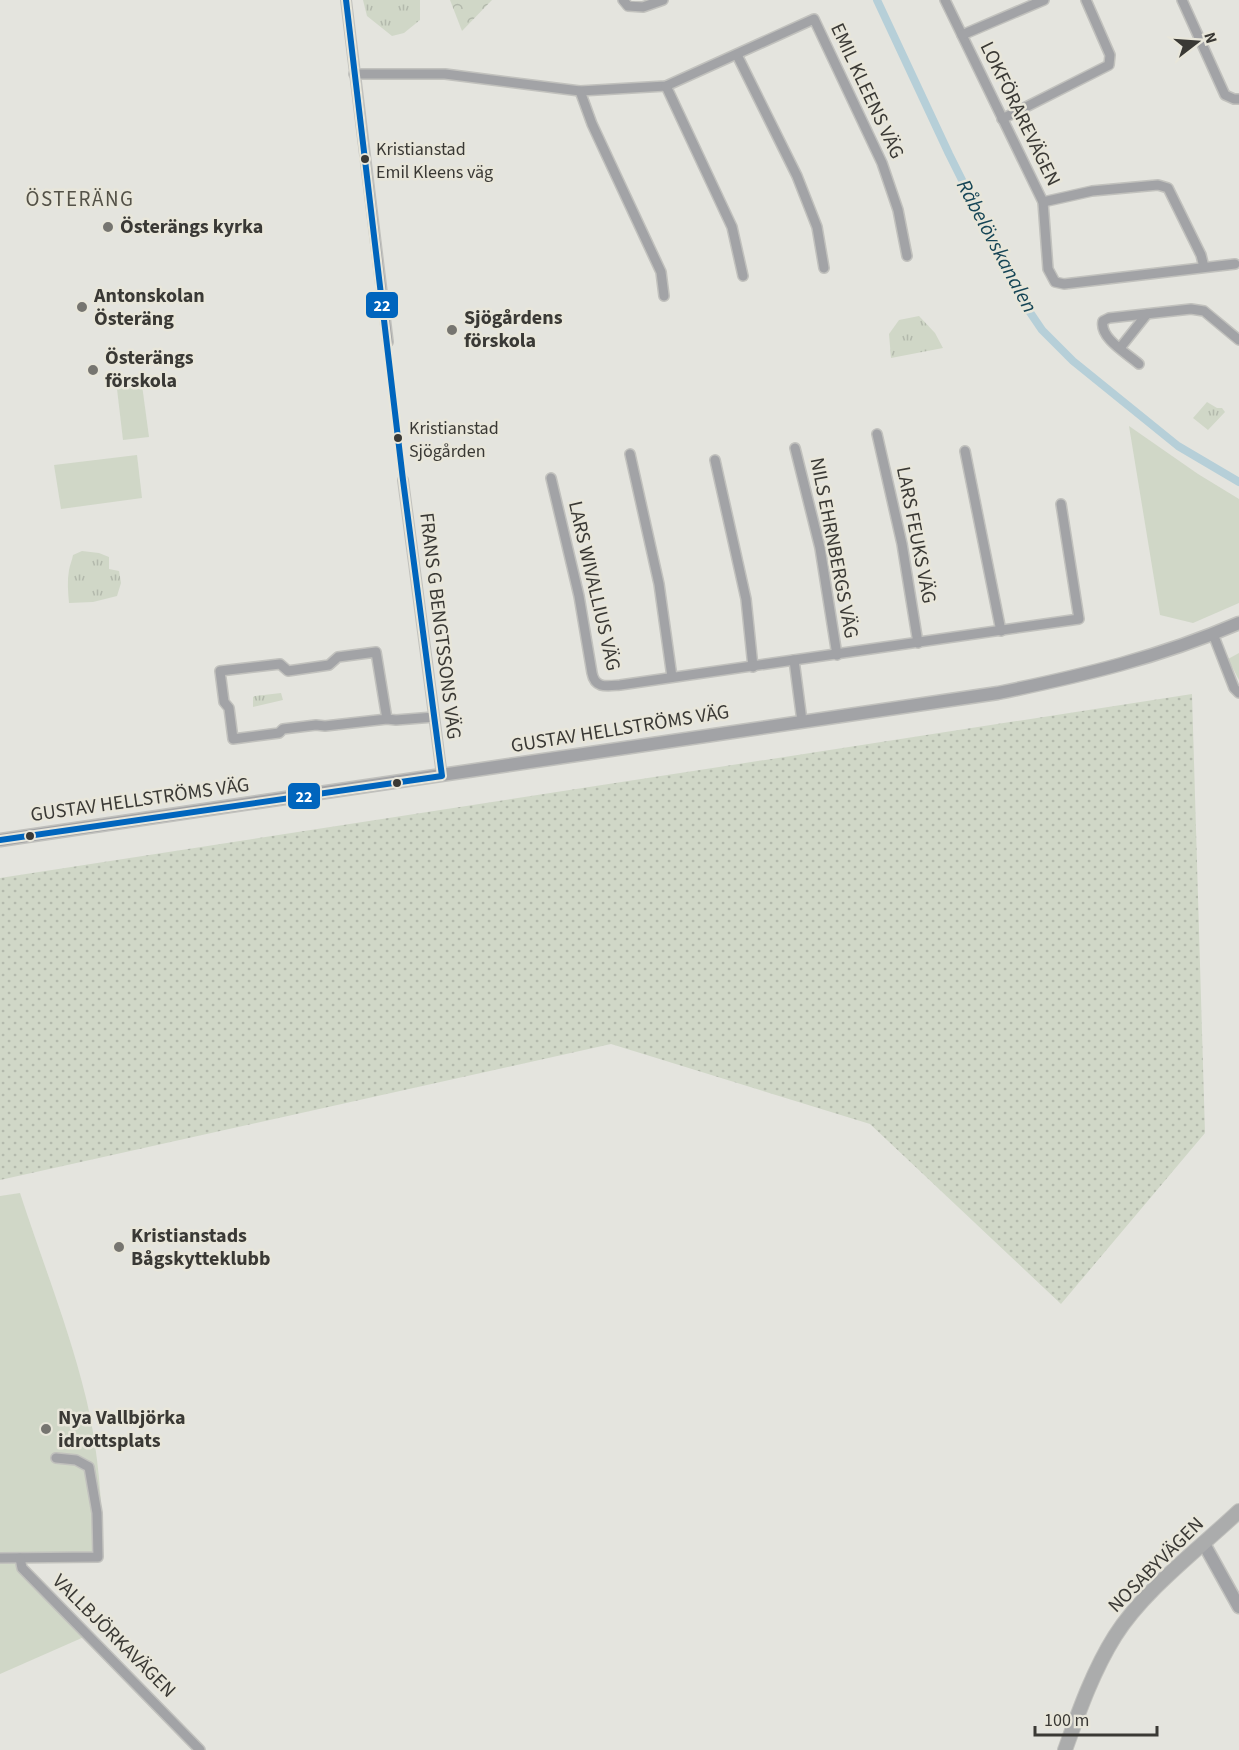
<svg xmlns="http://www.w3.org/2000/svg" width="1239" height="1750" font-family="'Source Sans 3',sans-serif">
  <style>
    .grass { fill: url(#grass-dots) }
    .forest { fill: url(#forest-crowns) }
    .park { fill: url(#park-tufts) }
    .garden { fill: #d0d7c7 }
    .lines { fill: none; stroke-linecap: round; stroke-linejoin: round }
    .canal { stroke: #b6cfd8; stroke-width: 8 }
    .minor-casing { stroke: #c1c1bd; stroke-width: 12 }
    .tertiary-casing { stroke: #c1c1bd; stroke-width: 15 }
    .secondary-casing { stroke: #c1c1bd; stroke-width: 16 }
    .minor { stroke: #a2a3a6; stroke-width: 9 }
    .tertiary { stroke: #a2a3a6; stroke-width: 12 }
    .secondary { stroke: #abacac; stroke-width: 14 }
    .bus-1-casing { stroke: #e8e6da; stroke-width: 10 }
    .bus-1 { stroke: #0065bd; stroke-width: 6 }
    .bus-dot { fill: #3a3935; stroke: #e8e6da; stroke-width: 2 }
    .poi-dot { fill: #767570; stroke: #e8e6da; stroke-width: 2 }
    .labels { text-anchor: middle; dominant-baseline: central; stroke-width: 5; stroke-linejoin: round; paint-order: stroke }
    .bus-label { font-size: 18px; fill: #3a3935; stroke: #e8e6da; text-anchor: start }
    .street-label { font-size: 20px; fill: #3a3935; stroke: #e8e6da }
    .poi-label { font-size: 20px; font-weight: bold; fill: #3a3935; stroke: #e8e6da; text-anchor: start }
    .neighbourhood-label { font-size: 21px; letter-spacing: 1.5px; fill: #545248; stroke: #e8e6da }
    .water-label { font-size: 21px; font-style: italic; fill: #164556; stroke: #e8e6da }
    .line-badge { stroke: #e8e6da; stroke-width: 2 }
    .badge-label { font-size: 16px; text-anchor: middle; font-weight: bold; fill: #fff }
  </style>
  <defs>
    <pattern id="grass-dots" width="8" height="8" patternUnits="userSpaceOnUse" patternTransform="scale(1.5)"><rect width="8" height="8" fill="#d0d7c7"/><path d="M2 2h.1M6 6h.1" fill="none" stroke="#b3b9ac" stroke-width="1.8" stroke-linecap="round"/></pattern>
    <pattern id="forest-crowns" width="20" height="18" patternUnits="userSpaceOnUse" patternTransform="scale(1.5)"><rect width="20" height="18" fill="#d0d7c7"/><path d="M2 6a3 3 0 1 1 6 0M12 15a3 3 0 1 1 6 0" fill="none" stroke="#b3b9ac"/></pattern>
    <pattern id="park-tufts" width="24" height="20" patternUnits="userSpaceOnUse" patternTransform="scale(1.5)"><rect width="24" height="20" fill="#d0d7c7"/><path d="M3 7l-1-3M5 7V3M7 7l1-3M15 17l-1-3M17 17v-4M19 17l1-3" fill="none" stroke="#b3b9ac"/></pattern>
  </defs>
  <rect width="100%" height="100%" fill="#e4e4de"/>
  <path class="grass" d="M 1192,694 L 1205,1133 L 1061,1304 L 870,1124 L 611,1044 L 0,1180 L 0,878 Z"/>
  <path class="forest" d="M 450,0 L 492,0 L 462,31 Z"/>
  <g class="park">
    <path d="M 363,0 L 420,0 L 420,20 L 404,33 L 392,36 L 367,16 Z"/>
    <path d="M 919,316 L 935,333 L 943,348 L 891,358 L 889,334 L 899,320 Z"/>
    <path d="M 1207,402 L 1217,408 L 1222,408 L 1225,412 L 1208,430 L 1193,418 Z"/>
    <path d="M 82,551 L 99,553 L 109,557 L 109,569 L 119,571 L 121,583 L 117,596 L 93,602 L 69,603 C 68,592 67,581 69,570 C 70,564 72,561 73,555 Z"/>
    <path d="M 281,693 L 283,700 L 253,707 L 253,697 L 255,696 Z"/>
  </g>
  <g class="garden">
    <path d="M 142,385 L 149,437 L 123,440 L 117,389 Z"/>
    <path d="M 1129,426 L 1198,474 L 1239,499 L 1239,603 L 1193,623 L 1160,615 Z"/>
    <path d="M 137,455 L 142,498 L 61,509 L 54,465 Z"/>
    <path d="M 1239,653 L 1239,680 L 1228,659 Z"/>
    <path d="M 20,1193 C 42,1261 69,1328 86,1398 C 98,1447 102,1501 103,1552 L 14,1552 L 16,1565 L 84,1637 L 0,1674 L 0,1196 Z"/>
  </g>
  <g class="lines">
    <path class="canal" d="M 877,0 L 949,154 L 1023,302 L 1042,330 L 1073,361 L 1178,446 L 1239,482"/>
    <g class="minor-casing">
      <g id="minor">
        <path d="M 346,0 L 388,342"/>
        <path d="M 623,0 L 628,6 L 643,7 L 663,0"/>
        <path d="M 945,0 L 1043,202 L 1048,269 L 1055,282 L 1064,284 L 1235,264"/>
        <path d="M 1182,0 L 1225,95 L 1234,99 L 1239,99"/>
        <path d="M 962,35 L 1044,0"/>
        <path d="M 737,55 L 797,176 L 817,227 L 824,268"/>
        <path d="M 354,74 L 445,74 L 580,91 L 666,86 L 814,19 L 882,163 L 898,210 L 907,256"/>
        <path d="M 666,86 L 732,227 L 743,276"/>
        <path d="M 580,91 L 592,124 L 661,272 L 664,296"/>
        <path d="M 1002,119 L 1109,65 L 1110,55 L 1086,0"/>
        <path d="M 1043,202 L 1092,191 L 1158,185 L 1168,188 L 1201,255 L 1204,267"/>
        <path d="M 1120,348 L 1147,314"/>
        <path d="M 1139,364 C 1128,354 1099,338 1103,321 L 1109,318 L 1191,309 L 1204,311 L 1239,340"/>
        <path d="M 877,434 L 902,544 L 918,643"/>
        <path d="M 795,448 L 820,548 L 837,655"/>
        <path d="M 965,451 L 1001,631"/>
        <path d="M 630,454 L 659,584 L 672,677"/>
        <path d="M 715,460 L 746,599 L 753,667"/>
        <path d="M 551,478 L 579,596 L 592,673 C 595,689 607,686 620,685 L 794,660 L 802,721"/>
        <path d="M 403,480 L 442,776"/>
        <path d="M 1213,634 L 1234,688 L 1239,693"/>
        <path d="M 794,660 L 1079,619 L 1061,504"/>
        <path d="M 387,719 L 376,652 L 338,657 L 329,665 L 288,671 L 280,664 L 220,671 L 224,702 L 229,708 L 233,739 L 279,733 L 283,729 L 316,725 L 325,726 L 387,719 L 396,720 L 434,717"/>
        <path d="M 0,1558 L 98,1557 L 97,1513 L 89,1467 L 76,1460 L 56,1458"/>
        <path d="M 20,1558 L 22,1568 L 200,1750"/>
      </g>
    </g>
    <g class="tertiary-casing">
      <g id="tertiary">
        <path d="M 0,840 L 998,693 C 1081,676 1161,657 1239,623"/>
        <path d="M 1204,1544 L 1239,1607"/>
      </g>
    </g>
    <g class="secondary-casing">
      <path id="secondary" d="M 1065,1750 C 1079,1711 1093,1671 1115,1636 C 1144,1590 1199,1549 1239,1511"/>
    </g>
    <use href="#minor" class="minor"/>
    <use href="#tertiary" class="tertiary"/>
    <use href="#secondary" class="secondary"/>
    <g class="bus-1-casing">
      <path id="bus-1" d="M 0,840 L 442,776 L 403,480 L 346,0"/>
    </g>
    <use href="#bus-1" class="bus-1"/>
  </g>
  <g class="bus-dot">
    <circle cx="365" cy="159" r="5"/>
    <circle cx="398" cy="438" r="5"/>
    <circle cx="397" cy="783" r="5"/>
    <circle cx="30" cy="836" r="5"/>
  </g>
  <g class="poi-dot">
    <circle cx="108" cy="227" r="6"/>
    <circle cx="82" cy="307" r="6"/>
    <circle cx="452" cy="330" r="6"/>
    <circle cx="93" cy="370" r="6"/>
    <circle cx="119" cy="1247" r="6"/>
    <circle cx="46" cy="1429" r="6"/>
  </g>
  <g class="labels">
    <g class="bus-label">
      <text x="376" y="149">Kristianstad<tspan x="376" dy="23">Emil Kleens väg</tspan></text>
      <text x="409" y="428">Kristianstad<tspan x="409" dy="23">Sjögården</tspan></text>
    </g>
    <g class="street-label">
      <text transform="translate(867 91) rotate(65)">EMIL KLEENS VÄG</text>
      <text transform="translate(1020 114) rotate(64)">LOKFÖRAREVÄGEN</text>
      <text transform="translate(916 535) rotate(79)">LARS FEUKS VÄG</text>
      <text transform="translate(834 548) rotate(79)">NILS EHRNBERGS VÄG</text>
      <text transform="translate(594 586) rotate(77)">LARS WIVALLIUS VÄG</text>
      <text transform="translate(440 626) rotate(83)">FRANS G BENGTSSONS VÄG</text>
      <text transform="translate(620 729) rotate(-9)">GUSTAV HELLSTRÖMS VÄG</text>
      <text transform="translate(140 800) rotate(-8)">GUSTAV HELLSTRÖMS VÄG</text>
      <text transform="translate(1156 1565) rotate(-45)">NOSABYVÄGEN</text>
      <text transform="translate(114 1636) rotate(45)">VALLBJÖRKAVÄGEN</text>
    </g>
    <g class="poi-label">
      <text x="120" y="227">Österängs kyrka</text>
      <text x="94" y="296">Antonskolan<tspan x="94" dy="23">Österäng</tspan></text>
      <text x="464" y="318">Sjögårdens<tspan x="464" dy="23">förskola</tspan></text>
      <text x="105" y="358">Österängs<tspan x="105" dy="23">förskola</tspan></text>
      <text x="131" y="1236">Kristianstads<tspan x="131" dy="23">Bågskytteklubb</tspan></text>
      <text x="58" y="1418">Nya Vallbjörka<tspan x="58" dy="23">idrottsplats</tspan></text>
    </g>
    <g class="neighbourhood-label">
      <text x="80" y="199">ÖSTERÄNG</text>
    </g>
    <g class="water-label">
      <text transform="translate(997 246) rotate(62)">Råbelövskanalen</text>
    </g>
  </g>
  <g class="line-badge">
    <rect x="365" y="291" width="34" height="28" rx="6" fill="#0065bd"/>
    <rect x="287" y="782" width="34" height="28" rx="6" fill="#0065bd"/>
  </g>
  <g class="badge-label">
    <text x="382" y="311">22</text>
    <text x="304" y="802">22</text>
  </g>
  <g transform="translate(1197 42) rotate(73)" stroke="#e8e6da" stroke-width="4.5" paint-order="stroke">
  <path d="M0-4.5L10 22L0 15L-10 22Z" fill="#3a3935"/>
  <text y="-9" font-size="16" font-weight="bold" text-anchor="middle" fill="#3a3935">N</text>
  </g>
  <path d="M1035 1726v9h122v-9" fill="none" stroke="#3a3935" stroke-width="3"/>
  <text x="1044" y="1726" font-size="18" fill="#3a3935" stroke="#e8e6da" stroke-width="4.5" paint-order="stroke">100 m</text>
</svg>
